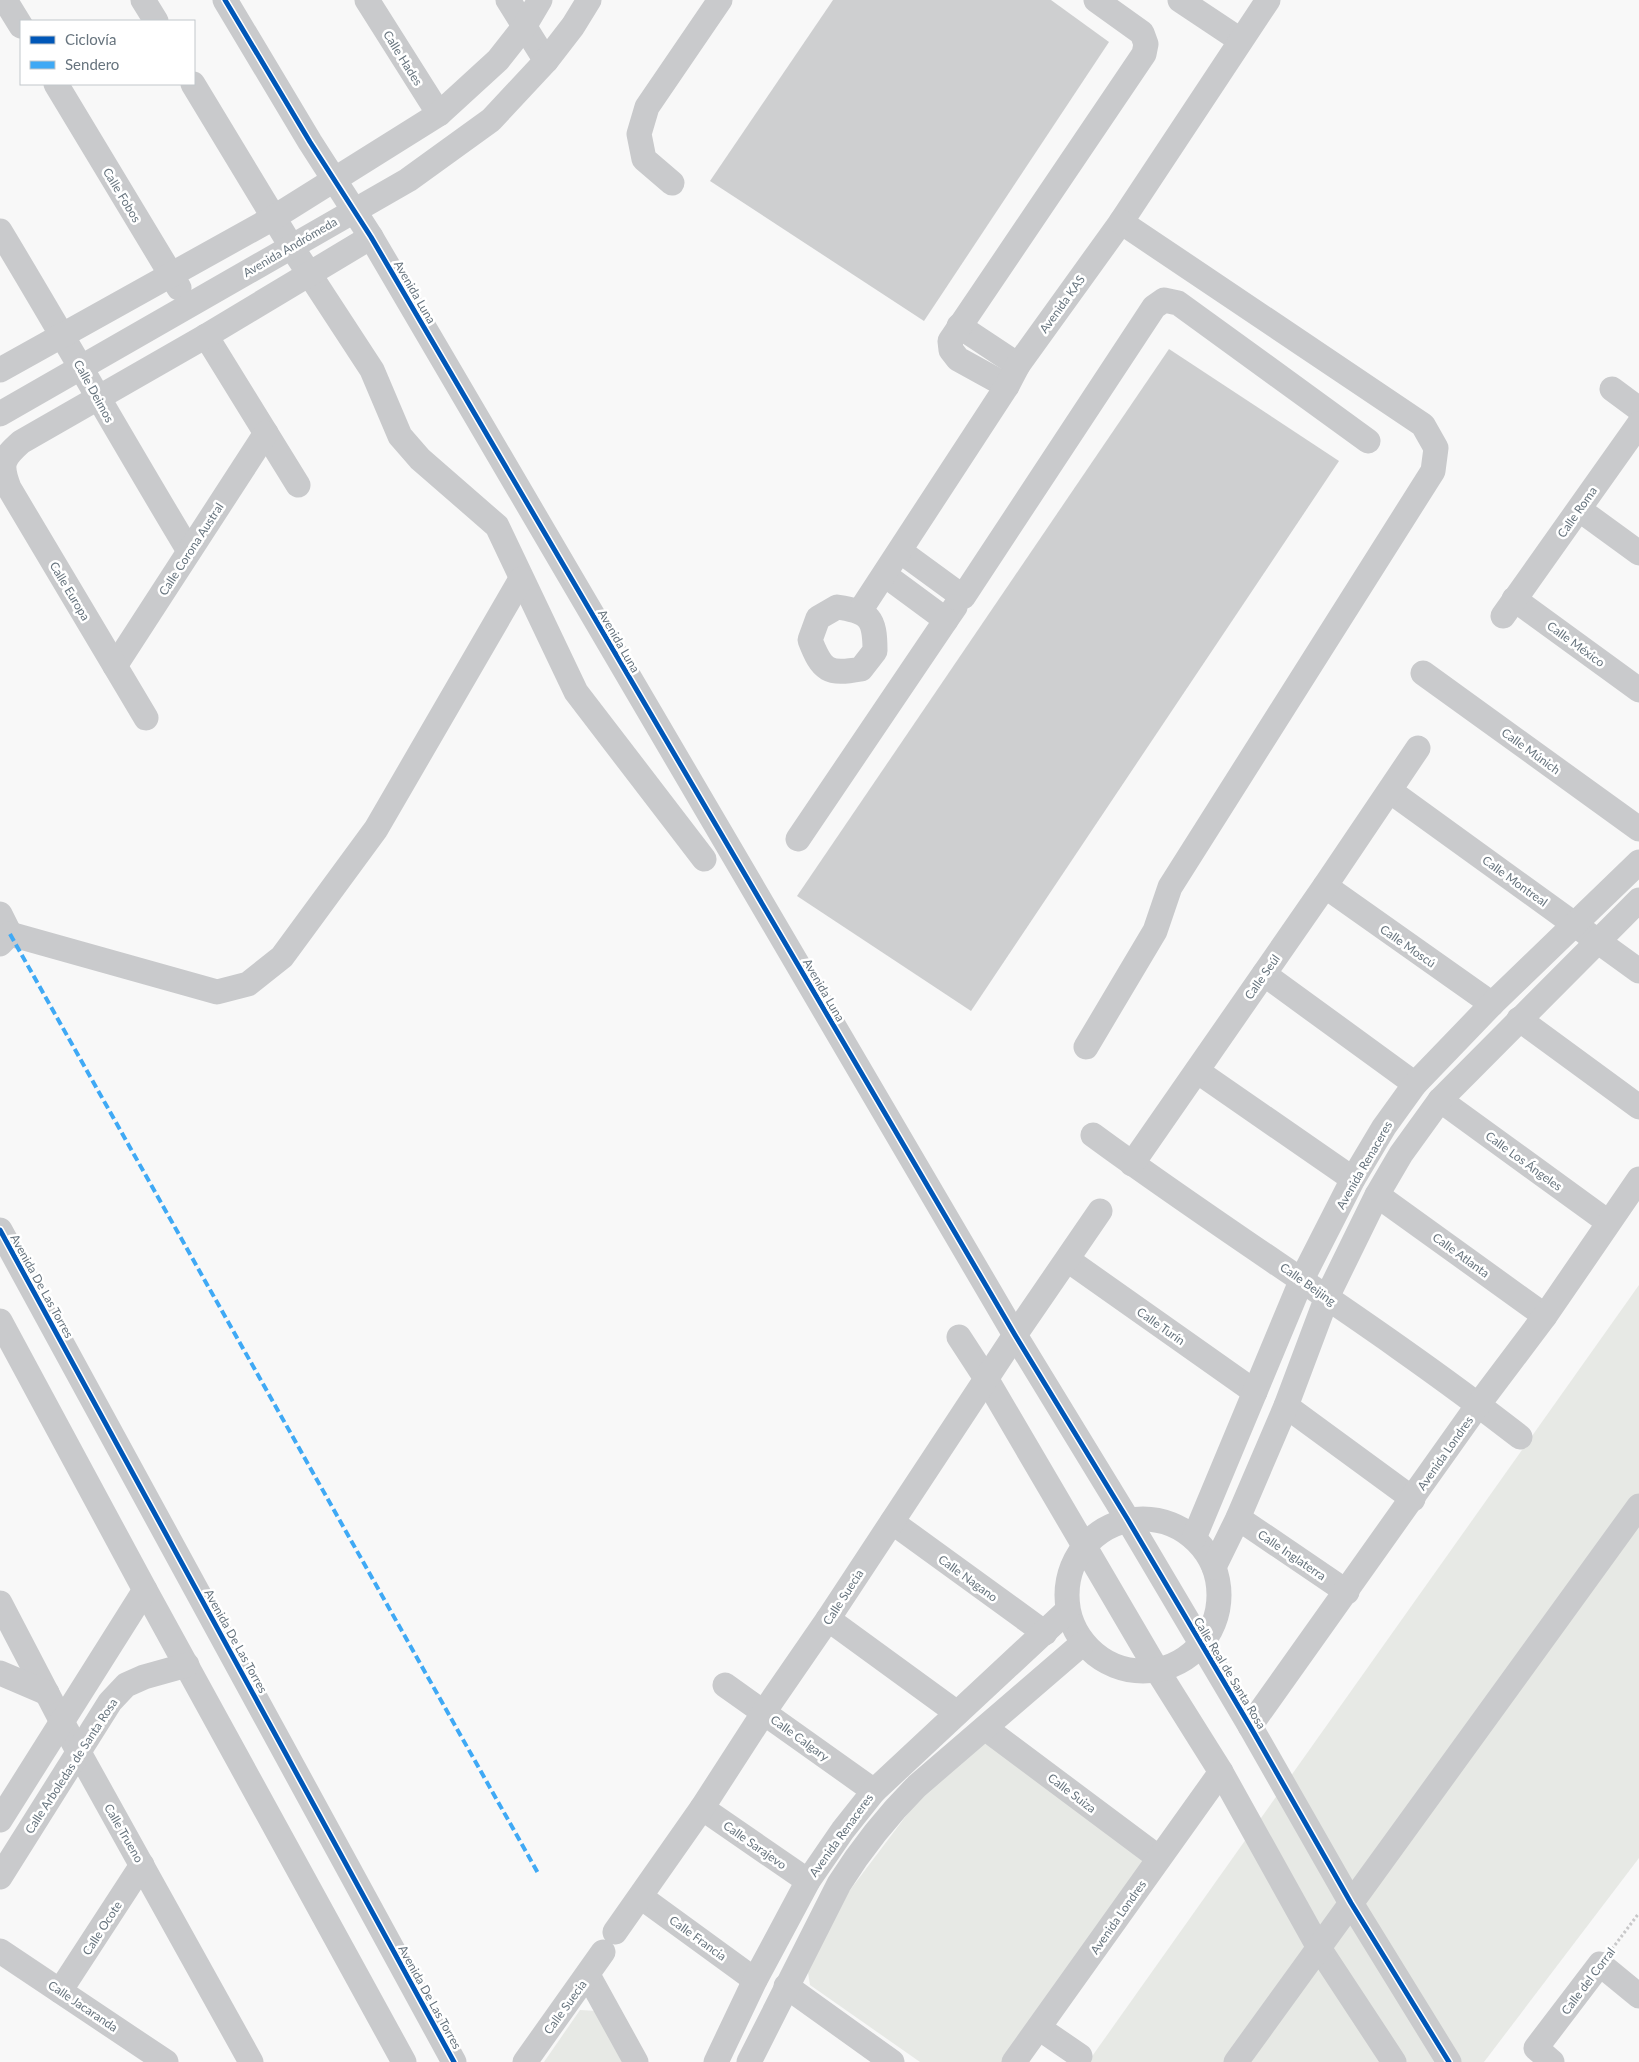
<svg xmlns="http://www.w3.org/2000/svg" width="1639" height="2062" font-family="Lato,sans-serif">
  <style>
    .green { fill: #e7e9e5 }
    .building { fill: #cecfd0 }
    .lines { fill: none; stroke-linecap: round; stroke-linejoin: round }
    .path { stroke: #c8c8c9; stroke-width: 3; stroke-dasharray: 2.5 2.5; stroke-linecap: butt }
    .minor { stroke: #c9cacc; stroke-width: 25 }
    .quiet { stroke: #3fa9f5; stroke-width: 4; stroke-dasharray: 8 4; stroke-linecap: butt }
    .cycleway-casing { stroke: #fff; stroke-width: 8 }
    .cycleway { stroke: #0057b8; stroke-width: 5 }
    .labels { text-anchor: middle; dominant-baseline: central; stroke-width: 5; stroke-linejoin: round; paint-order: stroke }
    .street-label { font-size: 12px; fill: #67747e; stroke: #fff }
  </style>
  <rect width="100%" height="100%" fill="#f8f8f8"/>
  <g class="green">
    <path d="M 1639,1285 L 1639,1858 L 1484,2062 L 1088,2062 Z"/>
    <path d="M 984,1744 L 999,1745 L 1146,1859 L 1002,2062 L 920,2062 L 810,1985 L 807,1966 L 844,1898 L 918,1800 Z"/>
    <path d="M 580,2010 L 597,2011 L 625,2062 L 544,2062 Z"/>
  </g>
  <g class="building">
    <path d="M 833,0 L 1051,0 L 1109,42 L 924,321 L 710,181 Z"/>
    <path d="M 1169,349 L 1339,461 L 971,1011 L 797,896 Z"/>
  </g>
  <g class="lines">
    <path class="path" d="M 1612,1949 L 1639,1913"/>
    <g class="minor">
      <path d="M 5,0 L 21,26"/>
      <path d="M 143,0 L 156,21"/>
      <path d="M 225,0 L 310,142 L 371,237 L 1015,1335 L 1128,1520 L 1250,1726 L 1351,1903 L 1449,2062"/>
      <path d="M 367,0 L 439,114"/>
      <path d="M 508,0 L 546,61"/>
      <path d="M 1180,0 L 1240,40"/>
      <path d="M 56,84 L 179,288"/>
      <path d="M 193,84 L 291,246 L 372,370 L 400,436 L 420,459 L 497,526 L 576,692 L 704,859"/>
      <path d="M 672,183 L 644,159 L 639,134 L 647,107 L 720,0"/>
      <path d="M 0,231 C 64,337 125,445 189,551"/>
      <path d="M 959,326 L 1018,365"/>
      <path d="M 206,336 L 298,485"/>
      <path d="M 0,370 L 273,218 L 439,114 L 498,60 L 524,27 L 540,0"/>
      <path d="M 1007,386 L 958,359 L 951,350 L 950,341 L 1144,54 L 1146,44 L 1142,33 L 1096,0"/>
      <path d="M 1612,389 L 1639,409"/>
      <path d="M 0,414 L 408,180 L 491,120 L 546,61 L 573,26 L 589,0"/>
      <path d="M 1580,510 L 1639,553"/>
      <path d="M 900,551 L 963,597 L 1154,307 L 1164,300 L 1178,303 L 1368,441"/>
      <path d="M 885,575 L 946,620 L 955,607"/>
      <path d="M 1514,599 L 1639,690"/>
      <path d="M 837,607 C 870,612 875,618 875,651 L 861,669 C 828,675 822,671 810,640 L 818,618 Z"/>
      <path d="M 860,611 L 1007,386 L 1018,365 L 1121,222 L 1268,0"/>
      <path d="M 1503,616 L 1639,424"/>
      <path d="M 115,666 L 266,433"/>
      <path d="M 1423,673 L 1639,829"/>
      <path d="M 146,718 L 9,488 C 0,464 2,459 21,442 L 206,336 L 371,237"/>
      <path d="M 1390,791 L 1639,971"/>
      <path d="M 798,839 L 946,620"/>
      <path d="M 1325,886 L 1492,1004"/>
      <path d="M 0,914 L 10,934"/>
      <path d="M 0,944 L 10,934 L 217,992 L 248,984 L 282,957 L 376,829 L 521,579"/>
      <path d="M 1264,974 L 1415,1084"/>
      <path d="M 1519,1019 L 1639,1107"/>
      <path d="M 1086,1047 L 1155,931 L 1170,887 L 1433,471 L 1436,448 L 1423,425 L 1121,222"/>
      <path d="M 1197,1071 L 1353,1179"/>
      <path d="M 1440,1100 L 1608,1222"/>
      <path d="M 1093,1135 C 1233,1238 1382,1329 1520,1437"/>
      <path d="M 1132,1164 L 1325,886 L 1418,748"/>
      <path d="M 1377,1195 L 1545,1316"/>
      <path d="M 0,1230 L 454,2062"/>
      <path d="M 1068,1260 L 1255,1392"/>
      <path d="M 0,1321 L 145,1590 L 404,2062"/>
      <path d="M 959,1337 L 987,1380 L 1157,1670 L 1221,1772 L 1319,1948 L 1394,2062"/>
      <path d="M 1286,1406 L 1413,1499"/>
      <path d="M 1238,1518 L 1347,1592"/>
      <circle cx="1143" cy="1595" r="76"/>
      <path d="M 892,1522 L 1045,1633"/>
      <path d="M 1194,1538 L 1302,1279 L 1353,1179 L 1384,1127 L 1415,1084 L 1492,1004 L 1639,862"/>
      <path d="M 1214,1567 L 1238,1518 L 1286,1406 L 1327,1297 L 1377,1195 L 1401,1154 L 1440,1100 L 1639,900"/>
      <path d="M 0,1603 L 62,1722 L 251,2062"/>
      <path d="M 828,1619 L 957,1713"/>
      <path d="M 0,1673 L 47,1693"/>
      <path d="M 725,1685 L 874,1791"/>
      <path d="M 1250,1726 L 1478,1405 L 1545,1316 L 1639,1179"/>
      <path d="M 985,1728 L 1159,1858"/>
      <path d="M 702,1808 L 808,1881"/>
      <path d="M 0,1820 L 145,1590"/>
      <path d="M 0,1877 L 110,1702 L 126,1685 L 144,1677 L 187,1665"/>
      <path d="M 641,1897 L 755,1980"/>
      <path d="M 615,1932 L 702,1808 L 764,1712 L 828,1619 L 1015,1335 L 1100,1211"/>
      <path d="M 0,1951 L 166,2062"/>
      <path d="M 588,1975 L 636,2062"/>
      <path d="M 786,1986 L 892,2062"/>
      <path d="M 60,1991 L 142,1865"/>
      <path d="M 1039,2028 L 1080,2056"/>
      <path d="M 525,2062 L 603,1952"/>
      <path d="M 716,2062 L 755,1980 L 808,1881 L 843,1830 L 874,1791 L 1067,1611"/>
      <path d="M 749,2062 L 839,1884 C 861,1849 887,1816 917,1786 L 1083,1643"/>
      <path d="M 1014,2062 L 1221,1772"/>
      <path d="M 1236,2062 L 1639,1506"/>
      <path d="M 1552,2062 L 1536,2048 L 1600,1964 L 1639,1996"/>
    </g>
    <path class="quiet" d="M 10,934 L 538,1873"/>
    <g class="cycleway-casing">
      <g id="cycleway">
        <path d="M 225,0 L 310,142 L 371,237 L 1015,1335 L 1128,1520 L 1250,1726 L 1351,1903 L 1449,2062"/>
        <path d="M 0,1230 L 454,2062"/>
      </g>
    </g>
    <use href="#cycleway" class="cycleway"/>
  </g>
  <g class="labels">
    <g class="street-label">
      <text transform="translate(403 58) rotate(58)">Calle Hades</text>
      <text transform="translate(122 195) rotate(59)">Calle Fobos</text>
      <text transform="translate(290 247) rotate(-30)">Avenida Andrómeda</text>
      <text transform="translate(415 292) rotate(60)">Avenida Luna</text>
      <text transform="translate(1062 304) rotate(-54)">Avenida KAS</text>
      <text transform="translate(94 391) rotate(61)">Calle Deimos</text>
      <text transform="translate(1577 512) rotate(-55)">Calle Roma</text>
      <text transform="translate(191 549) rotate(-57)">Calle Corona Austral</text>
      <text transform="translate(70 591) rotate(59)">Calle Europa</text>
      <text transform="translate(619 641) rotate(60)">Avenida Luna</text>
      <text transform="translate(1576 644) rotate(36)">Calle México</text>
      <text transform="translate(1531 751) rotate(36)">Calle Múnich</text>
      <text transform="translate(1515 881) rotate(36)">Calle Montreal</text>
      <text transform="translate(1408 946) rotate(35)">Calle Moscú</text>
      <text transform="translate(1262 977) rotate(-55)">Calle Seúl</text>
      <text transform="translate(824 990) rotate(60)">Avenida Luna</text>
      <text transform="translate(1524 1161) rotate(36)">Calle Los Ángeles</text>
      <text transform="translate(1364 1165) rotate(-60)">Avenida Renaceres</text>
      <text transform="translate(1461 1255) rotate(36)">Calle Atlanta</text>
      <text transform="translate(1308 1284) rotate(35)">Calle Beijing</text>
      <text transform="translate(42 1286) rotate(61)">Avenida De Las Torres</text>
      <text transform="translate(1161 1326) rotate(35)">Calle Turín</text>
      <text transform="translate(1445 1453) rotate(-55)">Avenida Londres</text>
      <text transform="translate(1292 1555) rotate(34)">Calle Inglaterra</text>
      <text transform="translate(968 1578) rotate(36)">Calle Nagano</text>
      <text transform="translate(843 1597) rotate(-57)">Calle Suecia</text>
      <text transform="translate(236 1641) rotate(61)">Avenida De Las Torres</text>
      <text transform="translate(1230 1673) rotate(59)">Calle Real de Santa Rosa</text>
      <text transform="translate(800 1738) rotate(36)">Calle Calgary</text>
      <text transform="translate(71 1766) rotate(-57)">Calle Arboledas de Santa Rosa</text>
      <text transform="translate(1072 1793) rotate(37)">Calle Suiza</text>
      <text transform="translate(124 1833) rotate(60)">Calle Trueno</text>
      <text transform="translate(841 1835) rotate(-54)">Avenida Renaceres</text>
      <text transform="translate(755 1845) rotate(35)">Calle Sarajevo</text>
      <text transform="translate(1118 1917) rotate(-55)">Avenida Londres</text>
      <text transform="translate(102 1928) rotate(-57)">Calle Ocote</text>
      <text transform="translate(698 1938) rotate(36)">Calle Francia</text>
      <text transform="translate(1588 1981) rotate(-53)">Calle del Corral</text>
      <text transform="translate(430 1997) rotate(61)">Avenida De Las Torres</text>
      <text transform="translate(83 2006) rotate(34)">Calle Jacaranda</text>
      <text transform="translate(565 2007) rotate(-54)">Calle Suecia</text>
    </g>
  </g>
  <rect x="20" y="20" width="175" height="65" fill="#ffffff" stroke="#c2c7cb"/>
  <rect x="30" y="36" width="25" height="8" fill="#0057b8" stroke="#c2c7cb"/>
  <text x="65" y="45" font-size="15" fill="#67747e">Ciclovía</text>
  <rect x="30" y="61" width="25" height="8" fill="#3fa9f5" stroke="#c2c7cb"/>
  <text x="65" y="70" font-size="15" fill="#67747e">Sendero</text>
</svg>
